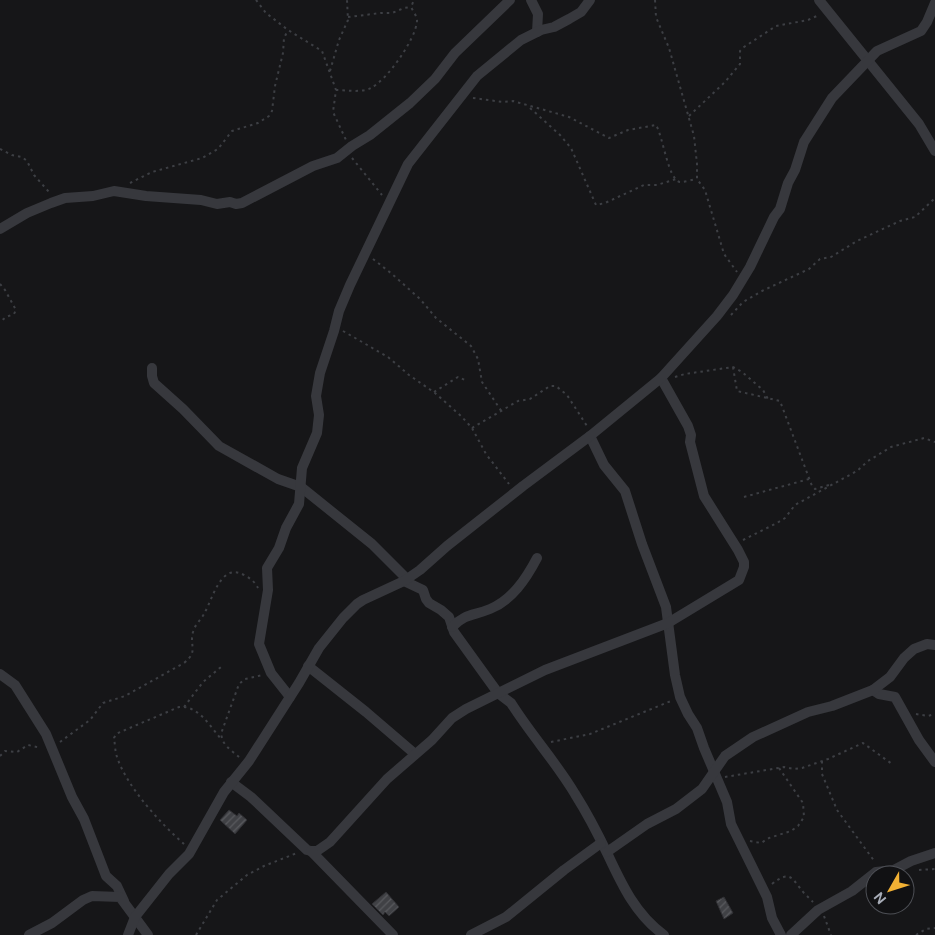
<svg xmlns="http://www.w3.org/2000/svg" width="935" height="935" font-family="'DM Sans',sans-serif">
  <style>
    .building { fill: url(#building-hatch); stroke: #303034 }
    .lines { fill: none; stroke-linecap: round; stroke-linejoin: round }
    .path { stroke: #3d3f44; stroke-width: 2; stroke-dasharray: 2.5 4; stroke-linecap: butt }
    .street { stroke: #37383d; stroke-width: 10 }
  </style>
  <defs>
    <pattern id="building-hatch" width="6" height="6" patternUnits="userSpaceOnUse" patternTransform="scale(1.25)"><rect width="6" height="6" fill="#404145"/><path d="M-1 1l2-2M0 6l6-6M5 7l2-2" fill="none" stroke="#595a5e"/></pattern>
  </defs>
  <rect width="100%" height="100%" fill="#161618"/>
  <g class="building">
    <path d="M 229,810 L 237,816 L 239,813 L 247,820 L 235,834 L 220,820 Z"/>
    <path d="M 386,892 L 399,907 L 389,916 L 385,912 L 383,915 L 372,904 Z"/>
    <path d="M 724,897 L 733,913 L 724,919 L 716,901 Z"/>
  </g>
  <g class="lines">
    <g class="path">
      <path d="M 256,0 L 266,13 L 288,30 L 322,51 L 336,90 L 333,112 L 346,140"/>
      <path d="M 655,0 L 656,17 L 669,48 L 694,136 L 697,164 L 697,179 L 705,190 L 724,254 L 737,272"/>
      <path d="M 348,17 L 381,13 L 392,13 L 404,8 L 411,7"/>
      <path d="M 330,71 L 339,40 L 348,20 L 347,0"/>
      <path d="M 336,90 C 346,90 362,93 371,88 C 387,80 416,39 417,21 C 417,16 413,11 411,7 L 414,0"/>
      <path d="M 473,98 L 503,102 L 513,101 L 569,117 L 609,138 L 628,130 L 656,125 C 663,136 668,180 680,182 C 685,182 691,180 696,179"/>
      <path d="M 530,108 L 560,135 L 571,148 L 596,205 L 605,203 L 644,185 L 657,185 L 676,179"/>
      <path d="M 689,116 L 725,82 L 740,64 L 740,51 L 744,47 L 776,26 L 808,20 L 819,15"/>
      <path d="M 0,149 L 12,155 L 22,157 L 27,161 L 34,175 L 49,192"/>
      <path d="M 352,158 L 382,195"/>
      <path d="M 130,183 L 152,172 L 202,158 L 218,149 L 232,131 L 258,123 L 269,116 L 272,111 L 275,86 L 283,53 L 284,38 L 288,30"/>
      <path d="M 373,259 L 392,274 L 420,299 L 436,318 L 471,346 L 478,359 L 482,382 L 502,412"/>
      <path d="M 0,284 L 5,290 L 16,310 L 14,314 L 6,317 L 0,322"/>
      <path d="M 731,315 L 743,302 L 762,291 L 809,269 L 820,259 L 831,257 L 857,241 L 900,221 L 915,217 L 935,198"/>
      <path d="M 343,331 L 388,357 L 409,375 L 435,393 L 461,416 L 472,428 L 486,454 L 509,484"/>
      <path d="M 733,367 L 737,391 L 780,401 L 812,486 L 815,489 L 829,485"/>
      <path d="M 675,377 L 685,374 L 733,367 L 742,372 L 763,390 L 768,399"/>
      <path d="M 434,392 L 458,377 L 465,380"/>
      <path d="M 472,428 L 518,401 L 530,399 L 550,386 L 556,386 L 567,395 L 587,426"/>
      <path d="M 744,497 L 809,479"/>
      <path d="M 743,540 L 777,523 L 785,518 L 795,505 L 857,471 L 868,461 L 891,447 L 924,438 L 935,442"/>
      <path d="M 184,707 L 203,682 L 221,667"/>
      <path d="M 916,714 L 928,716 L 935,714"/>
      <path d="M 60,742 L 90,720 L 103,703 L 125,696 L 184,663 C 199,651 189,646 193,632 C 195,624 202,619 205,612 C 213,598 221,562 244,575 C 250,578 255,582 258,588"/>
      <path d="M 551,742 L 590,734 L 671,701"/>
      <path d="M 0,756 L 5,751 L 17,752 L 28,745 L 41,748"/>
      <path d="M 239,757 C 231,750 219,743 222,731 L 239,684 L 245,679 L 263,675"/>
      <path d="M 822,761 L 822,774 L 837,810 L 875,862"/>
      <path d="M 725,777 L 784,767 L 794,769 L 802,768 L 828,759 L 863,743 L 892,764"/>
      <path d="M 750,841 L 761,843 L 769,838 L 791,831 L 798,826 L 804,817 L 803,803 L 779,768"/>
      <path d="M 184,844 C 160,823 127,787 117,757 C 115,751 115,744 114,738 L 116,734 L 125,730 L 179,707 C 198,705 210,726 221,739"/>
      <path d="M 919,870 L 935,869"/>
      <path d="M 772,884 C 791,869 792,879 804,893 C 807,896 810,899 813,902"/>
      <path d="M 824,916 L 831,935"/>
      <path d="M 196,935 L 217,900 L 247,875 L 264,866 L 297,853"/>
      <path d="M 916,935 L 926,929 L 935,928"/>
    </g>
    <g class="street">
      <path d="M 531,0 L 538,14 L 537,32"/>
      <path d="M 819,0 L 919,124 L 935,151"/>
      <path d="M 0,229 L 27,213 L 51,203 L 65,198 L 93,196 L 114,191 L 146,196 L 201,200 L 217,204 L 230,202 L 236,204 L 242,203 L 313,166 L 337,158 L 352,146 L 370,135 L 410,103 L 435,79 L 455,53 L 510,0"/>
      <path d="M 152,368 L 152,376 L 154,383 L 183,409 L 219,446 L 278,479 L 301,487 L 372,544 L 407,579"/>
      <path d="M 590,436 L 604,465 L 625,491 L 642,544 L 666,607 L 675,675 L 680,697 L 688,714 L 697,728 L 704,748 L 727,802 L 731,824 L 767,897 L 772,918 L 781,935"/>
      <path d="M 404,581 L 423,590 L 426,599 L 429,603 L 441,610 L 449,617 L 454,632 L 498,693 L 511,703 C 531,735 556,762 575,794 C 587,813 598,834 608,855 C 622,885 636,915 664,935"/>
      <path d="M 452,627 C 466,613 473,616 490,609 C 512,600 526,579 537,558"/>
      <path d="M 308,666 L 366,712 L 415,754"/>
      <path d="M 0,674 L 15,685 L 46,734 L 72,797 L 84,819 L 106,876 L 117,886 L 124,901"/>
      <path d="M 873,690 L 879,694 L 895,697 L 919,740 L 935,762"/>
      <path d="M 290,697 L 271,673 L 259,644 L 268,590 L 267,568 L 279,548 L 286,528 L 299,504 L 302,468 L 317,433 L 319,415 L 316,396 L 320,373 L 334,331 L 339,311 L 350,285 L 408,164 L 477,76 L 521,40 L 541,30 L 554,27 L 569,19 L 581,12 L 590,0"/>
      <path d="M 231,782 L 251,797 L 307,850 L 311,851 L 317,851 L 330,842 L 387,779 L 432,740 L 452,718 L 466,709 L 545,670 L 668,623 L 739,580 L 744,567 L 744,562 L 738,550 L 704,496 L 690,442 L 691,435 L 688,426 L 661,378"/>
      <path d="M 311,851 L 393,935"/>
      <path d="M 607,852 L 647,824 L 676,809 L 702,789 L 725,756 L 753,737 L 808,712 L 832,706 L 873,690 L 890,677 L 904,658 L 914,649 L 927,644 L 935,645"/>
      <path d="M 29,935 L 52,923 L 83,900 L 92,896 L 120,897 L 148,935"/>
      <path d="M 128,935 L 135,917 L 169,874 L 189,854 L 224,792 L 249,761 L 299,683 L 319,648 L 343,618 L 357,604 L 363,600 L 404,581 L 420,570 L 447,546 L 523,486 L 590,436 L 661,378 L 717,316 L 733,295 L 750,267 L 774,217 L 780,209 L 788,183 L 795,170 L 804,142 L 832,98 L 877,51 L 921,31 L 927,22 L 935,3"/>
      <path d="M 471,935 L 506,917 L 564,870 L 601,843"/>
      <path d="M 791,935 L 818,910 L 852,891 L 876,872 L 894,870 L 911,861 L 935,853"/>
    </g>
  </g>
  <g transform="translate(890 890) rotate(231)"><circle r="24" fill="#111113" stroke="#4d4f55"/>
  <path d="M0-4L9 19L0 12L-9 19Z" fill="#f2b134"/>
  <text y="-8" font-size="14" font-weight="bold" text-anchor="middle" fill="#a8adb8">N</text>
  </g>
</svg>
